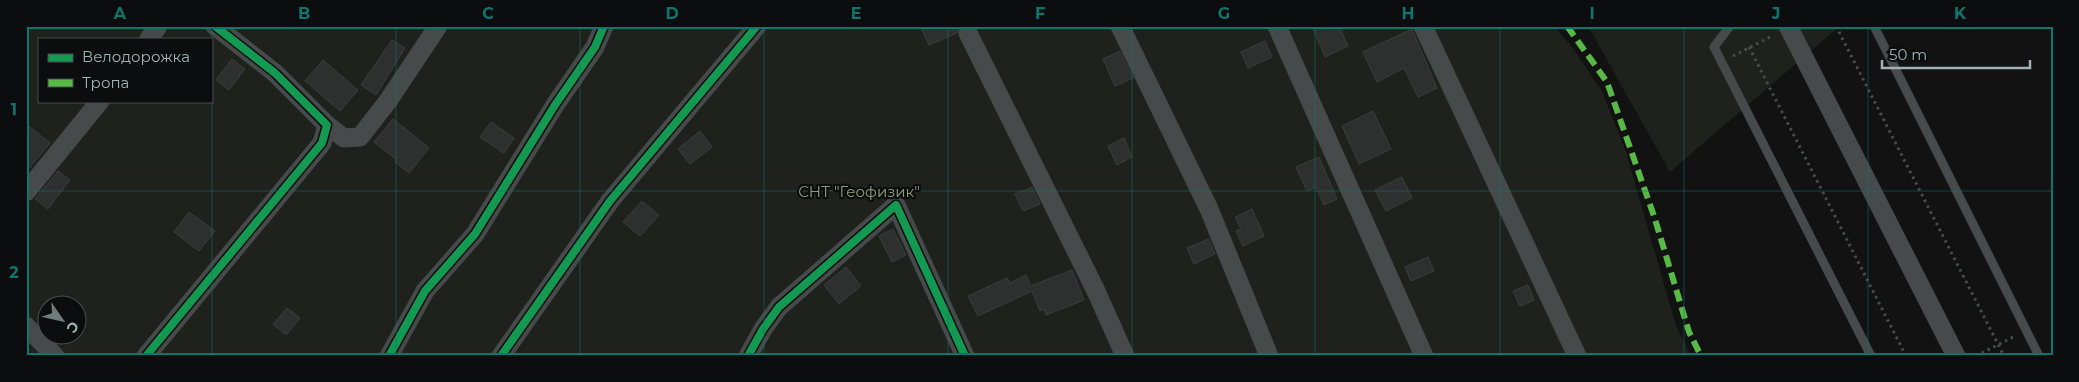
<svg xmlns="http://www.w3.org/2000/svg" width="2079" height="382" font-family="Montserrat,sans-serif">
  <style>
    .green { fill: #1f221c; fill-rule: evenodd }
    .building { fill: #2e3030; stroke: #3a3e3e }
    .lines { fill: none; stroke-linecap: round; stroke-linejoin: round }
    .path { stroke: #474c4d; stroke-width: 3; stroke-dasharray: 2.5 4; stroke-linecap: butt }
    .service { stroke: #464a4b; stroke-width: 9 }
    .minor { stroke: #464a4b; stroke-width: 19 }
    .quiet { stroke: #58b947; stroke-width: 6; stroke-dasharray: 12 6; stroke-linecap: butt }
    .cycleway-casing { stroke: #0c0d0e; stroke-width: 11 }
    .cycleway { stroke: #139951; stroke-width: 8 }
    .grid { fill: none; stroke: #0f766e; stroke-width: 1; stroke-opacity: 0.55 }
    .labels { text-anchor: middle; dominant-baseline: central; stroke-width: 4.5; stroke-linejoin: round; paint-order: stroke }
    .park-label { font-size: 15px; fill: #8ea077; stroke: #0c0d0e }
    .neatline { fill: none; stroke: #0f766e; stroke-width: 2 }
    .grid-label { font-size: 16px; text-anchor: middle; font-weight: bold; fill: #0f766e }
  </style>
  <rect width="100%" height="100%" fill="#121212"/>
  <g class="green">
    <path d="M 26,26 L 1554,26 L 1572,47 L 1602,91 L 1626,152 L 1676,326 L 1691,356 L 26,356 ZM 39,39 L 211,39 L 211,101 L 39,101 ZM 48,304 L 78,304 L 78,334 L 48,334 Z"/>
    <path d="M 1588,26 L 1840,26 L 1670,172 Z"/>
  </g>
  <g class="building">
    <path d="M 920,26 L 959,26 L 957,33 L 929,45 Z"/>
    <path d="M 1312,26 L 1339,26 L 1348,46 L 1325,57 Z"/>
    <path d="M 1412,29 L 1437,88 L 1418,97 L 1404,68 L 1377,82 L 1363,52 Z"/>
    <path d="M 392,40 L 405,48 L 376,95 L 361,85 Z"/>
    <path d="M 1265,41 L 1272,57 L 1248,68 L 1241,52 Z"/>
    <path d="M 1120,51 L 1133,78 L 1115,86 L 1103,59 Z"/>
    <path d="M 232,59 L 245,69 L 229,90 L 216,80 Z"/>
    <path d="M 323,60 L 358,90 L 340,111 L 305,81 Z"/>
    <path d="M 1373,111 L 1391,149 L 1359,164 L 1342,126 Z"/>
    <path d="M 393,119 L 429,148 L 409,173 L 395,162 L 397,160 L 374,142 Z"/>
    <path d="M 491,122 L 514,138 L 504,153 L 480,137 Z"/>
    <path d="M 26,124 L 50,143 L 26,172 Z"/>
    <path d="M 700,131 L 712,147 L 690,164 L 678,149 Z"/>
    <path d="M 1124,138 L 1132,157 L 1117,165 L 1108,146 Z"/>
    <path d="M 1319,157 L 1337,199 L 1324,205 L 1316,187 L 1307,191 L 1296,167 Z"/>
    <path d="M 58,171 L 70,180 L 48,209 L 35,199 Z"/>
    <path d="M 1402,177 L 1412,198 L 1386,211 L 1375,190 Z"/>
    <path d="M 1032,187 L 1040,204 L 1023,211 L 1015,194 Z"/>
    <path d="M 642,201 L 659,215 L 640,236 L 623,222 Z"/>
    <path d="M 1252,209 L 1264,236 L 1243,246 L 1236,231 L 1241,229 L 1235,217 Z"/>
    <path d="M 189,212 L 215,231 L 199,251 L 174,232 Z"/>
    <path d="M 893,229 L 906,255 L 892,262 L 879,236 Z"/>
    <path d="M 1209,239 L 1215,254 L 1194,264 L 1187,248 Z"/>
    <path d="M 1428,257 L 1434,271 L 1411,281 L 1405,267 Z"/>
    <path d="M 846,267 L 861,286 L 839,304 L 824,285 Z"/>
    <path d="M 1072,270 L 1084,300 L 1046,315 L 1044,309 L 1040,311 L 1032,291 L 978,316 L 968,296 L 1007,278 L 1010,283 L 1026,275 L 1031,286 Z"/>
    <path d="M 1528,285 L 1534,300 L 1520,306 L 1513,291 Z"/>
    <path d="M 287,308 L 300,318 L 286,335 L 273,324 Z"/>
  </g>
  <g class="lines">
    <g class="path">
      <path d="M 1836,26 L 2004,356"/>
      <path d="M 1749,47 L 1906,356"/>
      <path d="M 1733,56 L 1772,36"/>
      <path d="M 1976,356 L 2015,336"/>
    </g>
    <g class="service">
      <path d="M 1730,26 L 1714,47 L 1871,356"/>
      <path d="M 1874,26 L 2039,356"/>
    </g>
    <g class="minor">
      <path d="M 1120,26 L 1209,209 L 1269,356"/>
      <path d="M 1277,26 L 1424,356"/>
      <path d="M 1423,26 L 1577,356"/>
      <path d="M 1788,26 L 1956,356"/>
      <path d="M 968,33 L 1096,291 L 1125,356"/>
      <path d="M 149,39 L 158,26"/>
      <path d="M 327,125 L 344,138 L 360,137 L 388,101 L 438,26"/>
      <path d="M 26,192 L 100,101"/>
      <path d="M 26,326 L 55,356"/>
      <path d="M 146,356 L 322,143 L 327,125 L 275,73 L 215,26"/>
      <path d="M 389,356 L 425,291 L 475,234 L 555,105 L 595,47 L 604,26"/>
      <path d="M 501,356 L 610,201 L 757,26"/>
      <path d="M 748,356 L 763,329 L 779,307 L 896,205 L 965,356"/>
    </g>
    <path class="quiet" d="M 1567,26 L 1607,82 L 1654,216 L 1689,332 L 1701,356"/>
    <g class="cycleway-casing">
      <g id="cycleway">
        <path d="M 146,356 L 322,143 L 327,125 L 275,73 L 215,26"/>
        <path d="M 389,356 L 425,291 L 475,234 L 555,105 L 595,47 L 604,26"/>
        <path d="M 501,356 L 610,201 L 757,26"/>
        <path d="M 748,356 L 763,329 L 779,307 L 896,205 L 965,356"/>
      </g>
    </g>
    <use href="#cycleway" class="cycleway"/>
  </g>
  <path class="grid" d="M 212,26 L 212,356M 396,26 L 396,356M 580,26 L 580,356M 764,26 L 764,356M 948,26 L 948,356M 1132,26 L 1132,356M 1315,26 L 1315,356M 1500,26 L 1500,356M 1684,26 L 1684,356M 1868,26 L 1868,356M 26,191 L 2053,191"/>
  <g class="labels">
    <g class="park-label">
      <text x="859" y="191">СНТ "Геофизик"</text>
    </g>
  </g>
  <rect width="2079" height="382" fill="none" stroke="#0c0d0e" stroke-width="55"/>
  <rect x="38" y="38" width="175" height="65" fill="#0c0d0e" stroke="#484f50"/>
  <rect x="48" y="54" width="25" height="8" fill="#139951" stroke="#484f50"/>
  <text x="82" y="62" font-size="15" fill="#a1b3b4">Велодорожка</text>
  <rect x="48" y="79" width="25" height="8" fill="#58b947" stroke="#484f50"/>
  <text x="82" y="88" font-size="15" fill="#a1b3b4">Тропа</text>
  <g transform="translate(62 320) rotate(124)"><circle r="24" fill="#0c0d0e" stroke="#484f50"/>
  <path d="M0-4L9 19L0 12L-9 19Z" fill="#6f7b7b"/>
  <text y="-8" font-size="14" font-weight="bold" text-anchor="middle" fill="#a1b3b4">С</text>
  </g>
  <path d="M1882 60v8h148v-8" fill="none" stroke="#a1b3b4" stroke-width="2.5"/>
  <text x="1889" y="60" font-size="15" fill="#a1b3b4" stroke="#0c0d0e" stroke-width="4" paint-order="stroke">50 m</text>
  <rect x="28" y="28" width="2024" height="326" class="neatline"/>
  <g class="grid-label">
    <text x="120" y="19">A</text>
    <text x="304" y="19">B</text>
    <text x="488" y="19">C</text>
    <text x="672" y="19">D</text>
    <text x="856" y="19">E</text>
    <text x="1040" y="19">F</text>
    <text x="1224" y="19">G</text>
    <text x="1408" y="19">H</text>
    <text x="1592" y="19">I</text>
    <text x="1776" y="19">J</text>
    <text x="1960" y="19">K</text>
    <text x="14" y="115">1</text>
    <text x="14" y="278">2</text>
  </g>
</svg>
